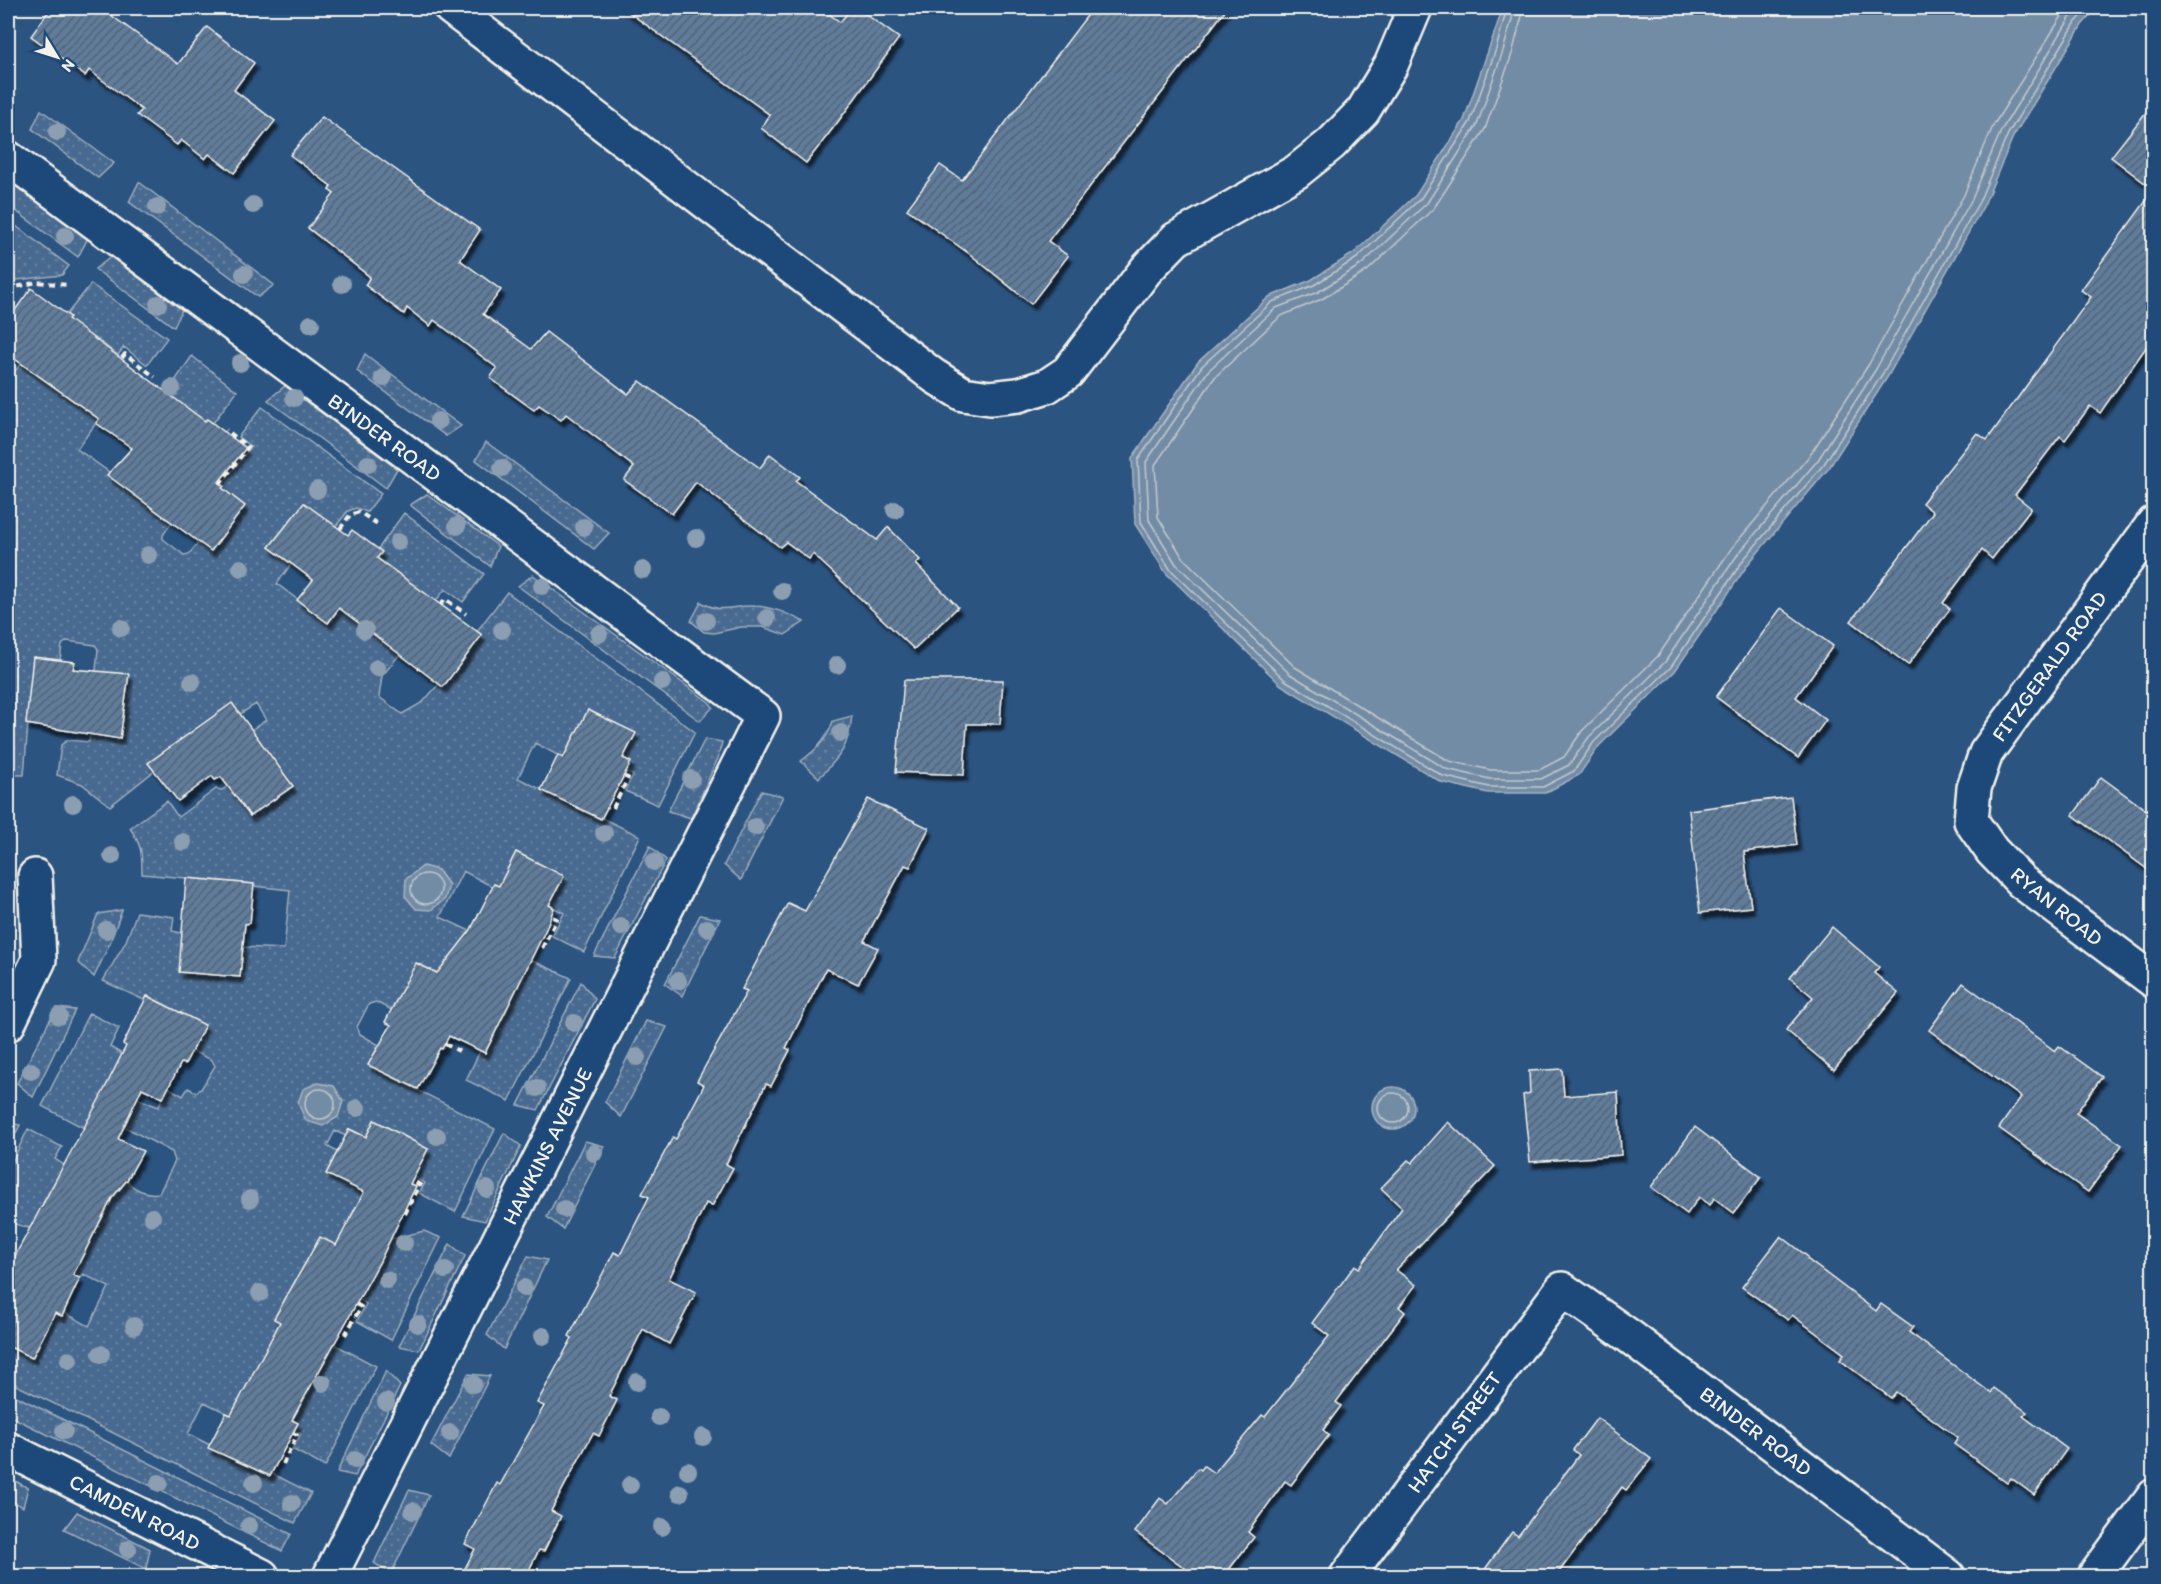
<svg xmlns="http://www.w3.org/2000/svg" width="2161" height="1584" font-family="Itim,sans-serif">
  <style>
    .grass { fill: url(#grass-dots); stroke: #9eaebc; stroke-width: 1.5 }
    .water { fill: #738ca6; stroke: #a7b4c0; stroke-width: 1.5 }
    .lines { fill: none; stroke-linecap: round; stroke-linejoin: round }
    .shore { stroke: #c0c9ce; stroke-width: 1.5 }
    .building { fill: url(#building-hatch); stroke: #f4f1e8; stroke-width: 1.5; filter: url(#shadow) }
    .minor-casing { stroke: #f4f1e8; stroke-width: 38 }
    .path { stroke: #f4f1e8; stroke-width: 4; stroke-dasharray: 6 4.5; stroke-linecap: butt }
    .minor { stroke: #1f4a7a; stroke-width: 33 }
    .tree { fill: #8c9fb2 }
    .labels { text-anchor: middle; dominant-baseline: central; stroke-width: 5; stroke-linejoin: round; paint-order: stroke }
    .street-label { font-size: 21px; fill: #f4f1e8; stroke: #1f4a7a }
  </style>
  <defs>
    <pattern id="grass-dots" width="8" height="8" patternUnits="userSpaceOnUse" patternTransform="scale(1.5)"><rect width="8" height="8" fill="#496b90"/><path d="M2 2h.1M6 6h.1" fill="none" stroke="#6481a0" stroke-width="1.8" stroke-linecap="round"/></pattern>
    <pattern id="building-hatch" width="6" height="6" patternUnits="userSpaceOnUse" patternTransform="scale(1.5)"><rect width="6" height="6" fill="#5e7b9a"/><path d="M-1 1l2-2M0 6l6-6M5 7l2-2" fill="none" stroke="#556474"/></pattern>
    <filter id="shadow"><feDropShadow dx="3.5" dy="6" stdDeviation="1.5" flood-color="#0009"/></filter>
  </defs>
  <rect width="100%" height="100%" fill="#2c5481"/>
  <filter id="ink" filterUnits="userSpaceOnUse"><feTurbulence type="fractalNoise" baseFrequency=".0167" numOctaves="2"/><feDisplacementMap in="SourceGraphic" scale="12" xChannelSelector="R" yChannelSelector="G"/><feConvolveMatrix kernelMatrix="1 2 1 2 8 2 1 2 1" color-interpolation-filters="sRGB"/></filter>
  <g filter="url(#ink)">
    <g class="grass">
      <path d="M 41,110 L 114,163 L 98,178 L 32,129 Z"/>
      <path d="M 8,180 L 88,238 L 78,257 L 8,205 Z"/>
      <path d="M 139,182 L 274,285 L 258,297 L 129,202 Z"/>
      <path d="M 8,220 L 69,266 L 62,275 L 8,281 Z"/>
      <path d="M 111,257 L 182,310 L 174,327 L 95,269 Z"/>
      <path d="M 91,284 L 167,338 L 147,365 L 124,347 L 118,355 L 95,338 L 57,388 L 99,419 L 77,449 L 112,474 L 139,437 L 137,436 L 192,356 L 237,391 L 213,423 L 206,419 L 144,501 L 172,522 L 163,535 L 163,539 L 184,555 L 189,554 L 199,542 L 212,550 L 244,506 L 222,488 L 223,486 L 222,484 L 251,447 L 238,437 L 262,407 L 381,494 L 367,512 L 356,508 L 348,511 L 336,526 L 304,503 L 269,547 L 291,564 L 277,584 L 329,623 L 381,552 L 378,549 L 404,513 L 484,574 L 463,602 L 445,589 L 436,601 L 368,630 L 400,654 L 382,676 L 379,697 L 402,714 L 423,702 L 482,635 L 477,631 L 507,592 L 695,732 L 658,805 L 625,791 L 633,775 L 626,772 L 623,758 L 635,733 L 588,710 L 563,758 L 535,743 L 518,778 L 600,819 L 602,818 L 640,836 L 584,952 L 552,936 L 564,913 L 549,905 L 563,876 L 516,852 L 499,886 L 494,884 L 493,887 L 463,871 L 440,917 L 470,931 L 469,932 L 571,978 L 509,1101 L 466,1080 L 480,1051 L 485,1053 L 507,1008 L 417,963 L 391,1010 L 376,1002 L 369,1004 L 357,1027 L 360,1034 L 379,1045 L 368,1065 L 495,1129 L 455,1212 L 419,1193 L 425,1183 L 413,1177 L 428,1149 L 374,1120 L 366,1137 L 350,1129 L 346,1136 L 335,1131 L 327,1146 L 337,1152 L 326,1174 L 364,1192 L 349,1220 L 391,1239 L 424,1231 L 441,1238 L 391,1340 L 357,1321 L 366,1304 L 359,1299 L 320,1238 L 274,1318 L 331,1348 L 334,1344 L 376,1366 L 325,1467 L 292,1449 L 301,1434 L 294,1430 L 292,1420 L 257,1367 L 231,1415 L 204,1402 L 188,1434 L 210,1445 L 209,1448 L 269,1476 L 271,1473 L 311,1493 L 295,1523 L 8,1381 L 8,1345 L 32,1357 L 55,1313 L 61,1316 L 63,1312 L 89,1326 L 109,1287 L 83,1274 L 80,1278 L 62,1269 L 72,1249 L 30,1227 L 28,1228 L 8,1222 L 8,1170 L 28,1129 L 62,1147 L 55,1159 L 64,1165 L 43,1203 L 96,1229 L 122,1180 L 127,1180 C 133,1190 148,1195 159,1193 L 175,1161 L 172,1152 L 125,1127 L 119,1135 L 84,1128 L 42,1106 L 89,1013 L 119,1028 L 110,1047 L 122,1054 L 107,1085 L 158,1107 L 168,1087 L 183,1096 L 188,1088 L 196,1092 L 201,1089 L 215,1066 L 212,1060 L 192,1051 L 205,1025 L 148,996 L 144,1000 L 103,981 L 126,941 L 137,912 L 174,917 L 172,931 L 182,933 L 180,972 L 240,977 L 243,947 L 284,949 L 290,890 L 254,886 L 254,884 L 142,874 C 142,853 142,846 130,828 L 167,801 L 178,817 L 216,789 L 222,790 L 228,786 L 250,816 L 293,786 L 251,730 L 266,720 L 256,704 L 240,714 L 148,763 L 154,771 L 110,806 L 82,784 L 57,775 L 61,745 L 68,740 L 89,742 L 98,649 L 95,645 L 67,641 L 62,645 L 60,660 L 33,657 L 26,723 L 28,724 L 24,775 L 8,775 L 8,380 L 26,357 L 35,362 L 70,317 L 67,314 Z"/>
      <path d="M 365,354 L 461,426 L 446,436 L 357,371 Z"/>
      <path d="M 285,386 L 397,469 L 386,488 L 268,400 Z"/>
      <path d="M 486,442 L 609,533 L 594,549 L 476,460 Z"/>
      <path d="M 427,494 L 498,546 L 490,566 L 410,505 Z"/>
      <path d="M 533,575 L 709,702 L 713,707 L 700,721 L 518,586 Z"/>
      <path d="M 701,602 C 721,614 730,606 751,606 C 771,606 787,613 804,622 L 785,635 L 763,627 L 741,627 L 714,633 L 704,632 L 691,621 Z"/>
      <path d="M 852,716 C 848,748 842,754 819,778 L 801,761 C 816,750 827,740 833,721 Z"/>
      <path d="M 705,739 L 722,742 L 718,758 L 691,818 L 668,811 Z"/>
      <path d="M 761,791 L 783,796 L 741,880 L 724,865 Z"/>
      <path d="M 650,846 L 666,860 L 615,958 L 594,956 Z"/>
      <path d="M 122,910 L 110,943 L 94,977 L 78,962 L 98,914 Z"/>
      <path d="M 700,915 L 720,919 L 682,996 L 665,984 Z"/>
      <path d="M 581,982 L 595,999 L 538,1110 L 518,1105 Z"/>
      <path d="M 56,1008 L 75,1010 L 33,1097 L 17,1083 Z"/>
      <path d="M 646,1021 L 667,1027 L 621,1117 L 605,1102 Z"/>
      <path d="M 8,1123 L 20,1125 L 8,1149 Z"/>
      <path d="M 504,1133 L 521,1146 L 485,1221 L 463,1216 Z"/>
      <path d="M 585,1141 L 604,1146 L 563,1229 L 547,1217 Z"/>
      <path d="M 450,1244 L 465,1256 L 419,1350 L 399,1346 Z"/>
      <path d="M 528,1256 L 547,1260 L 504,1349 L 487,1335 Z"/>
      <path d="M 386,1371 L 400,1386 L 355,1476 L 337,1472 Z"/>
      <path d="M 468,1374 L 490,1376 L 449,1459 L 431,1445 Z"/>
      <path d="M 8,1392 L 291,1534 L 282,1551 L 8,1415 Z"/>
      <path d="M 8,1477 L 28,1488 L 23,1507 L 8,1499 Z"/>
      <path d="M 409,1490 L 429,1495 L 391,1574 L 374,1563 Z"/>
      <path d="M 77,1512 L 150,1549 L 146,1569 L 64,1529 Z"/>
    </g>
    <g class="water">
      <path d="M 1503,8 L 2097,8 L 2082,25 L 2013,137 L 1984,205 L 1888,376 L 1829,468 L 1749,563 L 1675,671 L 1599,746 L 1579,775 L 1545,793 L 1488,793 L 1441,782 L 1281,685 L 1166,573 L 1135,524 L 1132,458 L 1198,362 L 1269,297 L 1311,280 L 1354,253 L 1416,195 L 1464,120 Z"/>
      <path d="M 423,866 L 438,870 L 449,885 L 445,899 L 431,910 L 416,909 L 405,896 L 406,879 Z"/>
      <path d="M 318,1083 L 334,1086 L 343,1101 L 338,1117 L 323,1126 L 306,1121 L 298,1103 L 303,1089 Z"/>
      <circle cx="1393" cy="1108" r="21"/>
    </g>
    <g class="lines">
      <g class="shore">
        <path d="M 1507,8 L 1496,49 L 1470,122 L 1421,198 L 1357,258 L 1314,285 L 1272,302 L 1202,366 L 1138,460 L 1141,522 L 1170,569 L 1285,680 L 1443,776 L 1489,787 L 1543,787 L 1574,771 L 1594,742 L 1671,667 L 1744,559 L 1824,464 L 1883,373 L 1979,202 L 2008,134 L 2076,22 L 2089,8"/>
        <path d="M 1515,8 L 1503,51 L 1477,125 L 1427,203 L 1362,264 L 1318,292 L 1276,308 L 1208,371 L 1146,462 L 1149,520 L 1176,564 L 1290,674 L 1446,769 L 1490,779 L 1541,779 L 1569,765 L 1589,737 L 1665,662 L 1738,554 L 1818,460 L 1876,369 L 1972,199 L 2001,131 L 2070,18 L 2079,8"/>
        <path d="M 1524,8 L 1512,54 L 1485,129 L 1434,208 L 1367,271 L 1322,299 L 1281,316 L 1215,377 L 1155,465 L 1158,517 L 1183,558 L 1295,667 L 1449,761 L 1491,770 L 1539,770 L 1564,757 L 1582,731 L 1658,656 L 1731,549 L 1810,455 L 1869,364 L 1964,195 L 1993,126 L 2067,8"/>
        <circle cx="426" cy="889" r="15"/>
        <circle cx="320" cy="1104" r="15"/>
        <circle cx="1393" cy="1108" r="15"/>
      </g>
    </g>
    <g class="building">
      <path d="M 51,8 L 101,8 L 178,64 L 207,27 L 254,63 L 234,90 L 275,121 L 234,173 L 209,154 L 205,159 L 181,140 L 177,145 L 137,115 L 142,110 L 89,70 L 85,76 L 31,36 Z"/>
      <path d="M 623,8 L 821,8 L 840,22 L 852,8 L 857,8 L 899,38 L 837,123 L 806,163 L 761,128 L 770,115 Z"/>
      <path d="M 1093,8 L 1227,8 L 1048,241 L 1068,256 L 1031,304 L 971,255 L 907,209 L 940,165 L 962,180 Z"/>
      <path d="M 2154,102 L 2154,190 L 2111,157 Z"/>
      <path d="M 322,117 L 480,230 L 460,260 L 501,290 L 483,314 L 531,349 L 546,332 L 628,394 L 640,381 L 760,468 L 770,454 L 800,477 L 796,481 L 877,540 L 888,527 L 920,560 L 916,564 L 958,607 L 914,649 L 813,554 L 809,559 L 786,542 L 780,547 L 696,482 L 672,514 L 624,480 L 634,467 L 566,414 L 561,420 L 539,405 L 534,410 L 490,378 L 497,368 L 434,320 L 430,326 L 407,308 L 404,314 L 365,285 L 370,277 L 308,228 L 334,194 L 329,190 L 331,186 L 290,155 Z"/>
      <path d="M 2154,190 L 2154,336 L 2100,413 L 2090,406 L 2065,440 L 2060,436 L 2015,495 L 2031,508 L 1992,559 L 1982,550 L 1943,603 L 1950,609 L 1908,665 L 1851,621 L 1933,512 L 1922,503 L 1977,433 L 1987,440 L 2091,297 L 2081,290 Z"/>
      <path d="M 31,288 L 70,317 L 68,319 L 205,421 L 207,419 L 246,448 L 219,482 L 224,486 L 222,488 L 245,506 L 211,551 L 107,475 L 132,448 L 96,423 L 99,419 L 8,354 L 8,320 Z"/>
      <path d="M 304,503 L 348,535 L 352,530 L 382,552 L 377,558 L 482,635 L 443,687 L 339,608 L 328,623 L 297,600 L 313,580 L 269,547 Z"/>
      <path d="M 1781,608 L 1833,646 L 1796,697 L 1826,720 L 1798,758 L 1716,697 Z"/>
      <path d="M 33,657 L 75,662 L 73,669 L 129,674 L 120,739 L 26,724 Z"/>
      <path d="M 904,680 L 1003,680 L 1000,724 L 967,724 L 964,775 L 896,772 Z"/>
      <path d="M 232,703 L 293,786 L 250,816 L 221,777 L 215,780 L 212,776 L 178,801 L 148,763 Z"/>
      <path d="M 588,710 L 636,733 L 623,758 L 631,762 L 601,819 L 541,790 L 558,755 L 563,758 Z"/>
      <path d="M 2101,777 L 2154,816 L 2154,874 L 2073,815 Z"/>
      <path d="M 1791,797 L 1797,845 L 1744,852 L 1751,907 L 1700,913 L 1689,810 Z"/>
      <path d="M 868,799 L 929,828 L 910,867 L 905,865 L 864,941 L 878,948 L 858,984 L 826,969 L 786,1048 L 790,1050 L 771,1086 L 766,1084 L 726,1164 L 733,1168 L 712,1206 L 706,1203 L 669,1279 L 696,1292 L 669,1344 L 643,1329 L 609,1396 L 617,1400 L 599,1436 L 593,1433 L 551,1511 L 561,1516 L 544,1551 L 539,1550 L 526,1576 L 461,1576 L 475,1549 L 465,1544 L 497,1483 L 500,1485 L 544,1406 L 537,1403 L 572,1338 L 569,1336 L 603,1273 L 614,1252 L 620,1255 L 649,1197 L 642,1194 L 673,1137 L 676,1139 L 704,1085 L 697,1081 L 747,991 L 742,989 L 788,903 L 805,911 Z"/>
      <path d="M 516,852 L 564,876 L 549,905 L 554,908 L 546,929 L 485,1053 L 449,1036 L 442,1049 L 440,1048 L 418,1089 L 368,1065 L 391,1025 L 385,1022 L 416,963 L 437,973 L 470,931 L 494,884 L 499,886 Z"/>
      <path d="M 186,878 L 254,884 L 250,923 L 245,924 L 240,977 L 179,972 Z"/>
      <path d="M 1832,927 L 1879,967 L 1874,973 L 1898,993 L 1834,1070 L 1786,1030 L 1813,997 L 1790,978 Z"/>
      <path d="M 1963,983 L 2055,1051 L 2059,1046 L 2102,1077 L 2076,1113 L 2122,1145 L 2088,1192 L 1999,1128 L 2021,1097 L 1929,1030 Z"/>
      <path d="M 147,996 L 205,1025 L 185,1064 L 181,1063 L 163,1098 L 142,1088 L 118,1139 L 143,1151 L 127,1180 L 112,1198 L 73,1275 L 80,1278 L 62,1316 L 55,1313 L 32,1358 L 8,1346 L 8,1269 L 103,1092 L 126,1046 L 123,1044 Z"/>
      <path d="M 1562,1069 L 1564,1096 L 1618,1092 L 1621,1155 L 1530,1162 L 1523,1095 L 1530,1093 L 1529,1071 Z"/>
      <path d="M 374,1120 L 428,1149 L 410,1184 L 416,1186 L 379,1263 L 292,1420 L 298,1423 L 270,1476 L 208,1448 L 226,1413 L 231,1415 L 280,1322 L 274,1319 L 320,1237 L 336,1245 L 364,1192 L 326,1174 L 349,1129 L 366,1137 Z"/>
      <path d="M 1448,1122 L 1495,1166 L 1396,1270 L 1416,1285 L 1399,1307 L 1405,1312 L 1336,1402 L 1341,1406 L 1323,1430 L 1329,1435 L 1291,1485 L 1285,1481 L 1248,1532 L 1254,1537 L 1224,1576 L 1196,1576 L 1135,1532 L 1160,1498 L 1168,1504 L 1198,1468 L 1201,1470 L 1204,1466 L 1214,1473 L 1262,1415 L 1265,1417 L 1329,1336 L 1312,1323 L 1355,1265 L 1359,1268 L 1402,1208 L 1381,1188 L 1408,1160 L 1412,1163 Z"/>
      <path d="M 1695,1127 L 1761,1177 L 1734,1213 L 1714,1198 L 1710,1205 L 1699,1197 L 1687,1214 L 1651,1187 Z"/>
      <path d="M 1781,1236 L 1808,1257 L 1807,1259 L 1876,1311 L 1881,1304 L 1913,1327 L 1909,1332 L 1991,1393 L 1994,1388 L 2027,1412 L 2023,1416 L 2067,1449 L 2034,1495 L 2011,1478 L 2007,1483 L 1972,1457 L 1954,1444 L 1958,1438 L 1896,1392 L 1891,1398 L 1840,1360 L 1844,1354 L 1792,1315 L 1788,1320 L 1742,1287 Z"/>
      <path d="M 1597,1418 L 1651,1459 L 1626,1490 L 1622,1487 L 1556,1576 L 1480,1576 L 1512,1532 L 1518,1536 L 1579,1455 L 1573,1450 Z"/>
    </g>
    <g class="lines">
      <g class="minor-casing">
        <g id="minor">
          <path d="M 451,8 L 934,376 L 963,394 L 990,398 L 1018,395 L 1047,386 L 1068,372 L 1146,270 L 1176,239 L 1296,172 L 1331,144 L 1363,111 L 1391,65 L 1415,8"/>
          <path d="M 8,158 L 763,716 L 330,1576"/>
          <path d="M 2154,523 L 1986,753 L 1974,788 L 1971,821 L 1992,851 L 2022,882 L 2154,981"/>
          <path d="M 8,1024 L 39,960 L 35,876"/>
          <path d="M 8,1449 L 262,1576"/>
          <path d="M 1347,1576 L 1562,1289 L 1629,1336 L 1948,1576"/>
          <path d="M 2095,1576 L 2154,1496"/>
        </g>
      </g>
      <g class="path">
        <path d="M 8,289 L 37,282 L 68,285"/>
        <path d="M 122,358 L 125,354 L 155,377"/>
        <path d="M 220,484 L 248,447 L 226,430"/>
        <path d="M 340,529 L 350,515 L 359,512 L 379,525"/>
        <path d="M 441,605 L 445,599 L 466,614"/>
        <path d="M 613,808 L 628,778 L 623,776"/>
        <path d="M 542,948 L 557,919 L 550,916"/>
        <path d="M 445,1044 L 459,1051"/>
        <path d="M 405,1214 L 420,1185 L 412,1180"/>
        <path d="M 345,1335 L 361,1307 L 356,1304"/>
        <path d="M 283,1464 L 297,1435 L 293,1433"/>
      </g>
      <use href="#minor" class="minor"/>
    </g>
    <g class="tree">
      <circle cx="57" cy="132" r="9"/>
      <circle cx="253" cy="205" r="9"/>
      <circle cx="157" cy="207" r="9"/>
      <circle cx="65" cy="236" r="9"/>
      <circle cx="244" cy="274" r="9"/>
      <circle cx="342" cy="284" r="9"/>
      <circle cx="158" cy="304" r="9"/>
      <circle cx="311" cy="324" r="9"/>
      <circle cx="240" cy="363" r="9"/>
      <circle cx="383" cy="378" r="9"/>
      <circle cx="172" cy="388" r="9"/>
      <circle cx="294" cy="398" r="9"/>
      <circle cx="438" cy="421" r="9"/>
      <circle cx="368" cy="464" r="9"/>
      <circle cx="502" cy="468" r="9"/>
      <circle cx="317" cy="490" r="9"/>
      <circle cx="895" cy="510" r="9"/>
      <circle cx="457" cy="526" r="9"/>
      <circle cx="584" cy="527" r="9"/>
      <circle cx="696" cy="538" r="9"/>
      <circle cx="398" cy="542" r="9"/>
      <circle cx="148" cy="555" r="9"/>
      <circle cx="241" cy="568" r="9"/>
      <circle cx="643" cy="570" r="9"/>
      <circle cx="542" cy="586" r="9"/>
      <circle cx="782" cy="591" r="9"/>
      <circle cx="767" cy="618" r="9"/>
      <circle cx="706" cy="621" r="9"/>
      <circle cx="121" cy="628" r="9"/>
      <circle cx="365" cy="630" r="9"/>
      <circle cx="502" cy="630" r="9"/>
      <circle cx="599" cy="634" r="9"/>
      <circle cx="837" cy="665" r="9"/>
      <circle cx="377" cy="668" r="9"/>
      <circle cx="192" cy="682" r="9"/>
      <circle cx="662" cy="682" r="9"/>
      <circle cx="841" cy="733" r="9"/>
      <circle cx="691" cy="779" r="9"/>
      <circle cx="73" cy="804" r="9"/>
      <circle cx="755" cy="827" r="9"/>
      <circle cx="604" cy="833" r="9"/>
      <circle cx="183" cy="842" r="9"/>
      <circle cx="112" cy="856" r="9"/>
      <circle cx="654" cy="862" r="9"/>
      <circle cx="621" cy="927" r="9"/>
      <circle cx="707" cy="928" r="9"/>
      <circle cx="106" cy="930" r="9"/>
      <circle cx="678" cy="981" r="9"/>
      <circle cx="59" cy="1016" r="9"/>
      <circle cx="574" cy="1023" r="9"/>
      <circle cx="637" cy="1057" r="9"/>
      <circle cx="31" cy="1071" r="9"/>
      <circle cx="537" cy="1088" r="9"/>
      <circle cx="357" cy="1108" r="9"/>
      <circle cx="437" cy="1136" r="9"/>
      <circle cx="594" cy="1153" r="9"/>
      <circle cx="487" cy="1189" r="9"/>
      <circle cx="250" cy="1199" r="9"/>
      <circle cx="564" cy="1209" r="9"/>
      <circle cx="152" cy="1217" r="9"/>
      <circle cx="404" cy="1243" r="9"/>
      <circle cx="445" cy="1270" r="9"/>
      <circle cx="387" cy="1280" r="9"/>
      <circle cx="524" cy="1288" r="9"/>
      <circle cx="260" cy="1293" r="9"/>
      <circle cx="418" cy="1324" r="9"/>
      <circle cx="134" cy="1326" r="9"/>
      <circle cx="543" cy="1336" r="9"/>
      <circle cx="101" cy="1354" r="9"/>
      <circle cx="69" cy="1360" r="9"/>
      <circle cx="637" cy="1382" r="9"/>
      <circle cx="323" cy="1383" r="9"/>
      <circle cx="473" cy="1384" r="9"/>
      <circle cx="386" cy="1402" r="9"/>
      <circle cx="659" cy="1417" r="9"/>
      <circle cx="64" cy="1431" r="9"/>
      <circle cx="450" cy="1433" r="9"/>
      <circle cx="703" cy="1437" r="9"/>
      <circle cx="355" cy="1460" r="9"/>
      <circle cx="688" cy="1471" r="9"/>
      <circle cx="159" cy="1483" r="9"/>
      <circle cx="254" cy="1483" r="9"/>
      <circle cx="630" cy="1485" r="9"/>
      <circle cx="680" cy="1493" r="9"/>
      <circle cx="292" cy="1503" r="9"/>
      <circle cx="413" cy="1511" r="9"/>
      <circle cx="249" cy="1526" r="9"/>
      <circle cx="662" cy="1527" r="9"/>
      <circle cx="128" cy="1549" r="9"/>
    </g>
  </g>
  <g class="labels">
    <g class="street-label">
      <text transform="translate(385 437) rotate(36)">BINDER ROAD</text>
      <text transform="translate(2049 666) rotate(-54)">FITZGERALD ROAD</text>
      <text transform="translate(2057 906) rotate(39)">RYAN ROAD</text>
      <text transform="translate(547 1146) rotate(-63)">HAWKINS AVENUE</text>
      <text transform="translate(1756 1431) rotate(37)">BINDER ROAD</text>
      <text transform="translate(1454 1432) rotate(-54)">HATCH STREET</text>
      <text transform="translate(135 1512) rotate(27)">CAMDEN ROAD</text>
    </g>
  </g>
  <rect width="2161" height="1584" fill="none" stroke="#1f4a7a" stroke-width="30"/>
  <rect x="15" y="15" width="2131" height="1554" fill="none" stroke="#f4f1e8" stroke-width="2" filter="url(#ink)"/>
  <g transform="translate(57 57) rotate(128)" stroke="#1f4a7a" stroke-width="4.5" paint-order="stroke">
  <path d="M0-4.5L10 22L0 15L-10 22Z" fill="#f4f1e8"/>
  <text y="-9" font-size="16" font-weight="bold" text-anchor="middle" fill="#f4f1e8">N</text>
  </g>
</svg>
